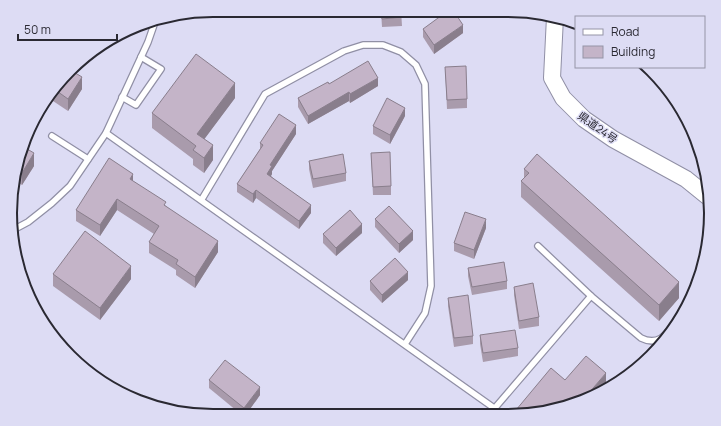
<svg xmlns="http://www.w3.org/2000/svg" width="721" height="426" font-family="Manrope,'Noto Sans JP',sans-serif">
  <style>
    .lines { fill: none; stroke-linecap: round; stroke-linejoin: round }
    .lane-casing { stroke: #908fa5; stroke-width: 8 }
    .secondary-casing { stroke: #908fa5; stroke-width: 18 }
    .lane { stroke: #fff; stroke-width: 5.5 }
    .secondary { stroke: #fff; stroke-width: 16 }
    .wall { fill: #a99bac }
    .shaded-wall { fill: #897e8c }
    .building { fill: #c4b4c8; stroke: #897e8c }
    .labels { text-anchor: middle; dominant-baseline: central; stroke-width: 3; stroke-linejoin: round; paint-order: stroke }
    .street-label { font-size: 11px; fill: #2a2932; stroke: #dddcf4 }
    .rim { fill: none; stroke: #2a2932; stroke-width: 2 }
  </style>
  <rect width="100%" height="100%" fill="#dddcf4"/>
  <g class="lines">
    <g class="lane-casing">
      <g id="lane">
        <path d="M 122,97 L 136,105 L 161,69 L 141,57"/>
        <path d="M 106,133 L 494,408"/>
        <path d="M 52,136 L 88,159"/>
        <path d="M 202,199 L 265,94 L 344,51 L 363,45 L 383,45 L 401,52 L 416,65 L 425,84 L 431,286 L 425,313 L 405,344"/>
        <path d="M 13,230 L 28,222 L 52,203 L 70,186 L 106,133 L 148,42 L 156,19"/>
        <path d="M 538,246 L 591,296 L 641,338 C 661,348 669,330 681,316"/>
        <path d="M 488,416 L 591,296"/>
      </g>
    </g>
    <g class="secondary-casing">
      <path id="secondary" d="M 555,17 L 552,78 L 563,98 L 584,119 L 613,139 L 686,179 L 707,196"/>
    </g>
    <use href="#lane" class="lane"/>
    <use href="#secondary" class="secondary"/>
  </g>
  <g class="wall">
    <path d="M 381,10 L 401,10 L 402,26 L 382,27 Z"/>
    <path d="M 423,29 L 463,33 L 434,54 L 423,37 Z"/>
    <path d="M 445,67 L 467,99 L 467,108 L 447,109 Z"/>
    <path d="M 72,71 L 82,89 L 68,111 L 47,97 Z"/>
    <path d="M 329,84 L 378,86 L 350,103 L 349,101 L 308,124 L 298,107 L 298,98 Z"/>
    <path d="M 235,98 L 204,139 L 213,160 L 204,173 L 193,165 L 193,159 L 152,128 L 152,113 Z"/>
    <path d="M 405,116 L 390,144 L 373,134 L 373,126 Z"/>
    <path d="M 296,134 L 272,171 L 272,174 L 271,176 L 311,213 L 299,229 L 256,198 L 253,203 L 237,192 L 237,184 L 260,149 L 260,143 Z"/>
    <path d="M 21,148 L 34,166 L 22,185 L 15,181 Z"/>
    <path d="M 371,153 L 391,186 L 391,195 L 373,195 Z"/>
    <path d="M 309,161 L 346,173 L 346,181 L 313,188 L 309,169 Z"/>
    <path d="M 524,169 L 679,298 L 659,321 L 521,197 L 521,181 L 524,178 Z"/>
    <path d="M 133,181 L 166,206 L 218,252 L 195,288 L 176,275 L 176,270 L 149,253 L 149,242 L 154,234 L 117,210 L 100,236 L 76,221 L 76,210 Z"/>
    <path d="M 375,219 L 413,240 L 399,253 L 375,227 Z"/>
    <path d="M 486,228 L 474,259 L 454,251 L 454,243 Z"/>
    <path d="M 362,233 L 336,256 L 323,243 L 323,234 Z"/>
    <path d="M 468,268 L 507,281 L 507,289 L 472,295 L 468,276 Z"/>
    <path d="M 53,274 L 131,279 L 100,320 L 53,286 Z"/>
    <path d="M 408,280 L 382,303 L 370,290 L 370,281 Z"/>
    <path d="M 514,287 L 539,317 L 539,326 L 519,329 L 514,295 Z"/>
    <path d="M 448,298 L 473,336 L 473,344 L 454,347 L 448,306 Z"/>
    <path d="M 480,335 L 518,348 L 518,356 L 483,362 L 480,344 Z"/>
    <path d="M 209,380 L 260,395 L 245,416 L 243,416 L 209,388 Z"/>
  </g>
  <g class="shaded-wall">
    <path d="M 463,25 L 463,33 L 434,54 L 434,45 Z"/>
    <path d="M 82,77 L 82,89 L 68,111 L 68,99 Z"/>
    <path d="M 378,78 L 378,86 L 350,103 L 350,94 Z"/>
    <path d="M 235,83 L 235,98 L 197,149 L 197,134 Z"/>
    <path d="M 349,92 L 349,101 L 308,124 L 308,116 Z"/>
    <path d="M 405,108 L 405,116 L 390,144 L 390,135 Z"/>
    <path d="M 296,125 L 296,134 L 272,171 L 272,174 L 267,182 L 267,174 L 270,165 Z"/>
    <path d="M 213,145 L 213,160 L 204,173 L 204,158 Z"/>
    <path d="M 34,153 L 34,166 L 22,185 L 22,173 Z"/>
    <path d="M 133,174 L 133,185 L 130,179 Z"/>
    <path d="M 256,190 L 256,198 L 253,203 L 253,194 Z"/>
    <path d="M 117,199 L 117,210 L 100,236 L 100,225 Z"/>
    <path d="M 311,205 L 311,213 L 299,229 L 299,221 Z"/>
    <path d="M 486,219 L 486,228 L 474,259 L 474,250 Z"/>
    <path d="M 362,224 L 362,233 L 336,256 L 336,248 Z"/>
    <path d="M 413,231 L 413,240 L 399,253 L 399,244 Z"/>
    <path d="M 218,241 L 218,252 L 195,288 L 195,277 Z"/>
    <path d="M 131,266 L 131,279 L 100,320 L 100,308 Z"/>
    <path d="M 408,272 L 408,280 L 382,303 L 382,295 Z"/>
    <path d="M 679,282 L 679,298 L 659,321 L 659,305 Z"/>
    <path d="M 606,373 L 606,387 L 602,392 L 588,398 L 588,394 Z"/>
    <path d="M 260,387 L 260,395 L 245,416 L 244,416 L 244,408 Z"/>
  </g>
  <g class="building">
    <path d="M 381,10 L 401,10 L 402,17 L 382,19 Z"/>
    <path d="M 449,10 L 453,10 L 463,25 L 434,45 L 423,29 Z"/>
    <path d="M 196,54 L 235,83 L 197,134 L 213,145 L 204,158 L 193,150 L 196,146 L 152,113 Z"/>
    <path d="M 368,61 L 378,78 L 350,94 L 349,92 L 308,116 L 298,98 L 328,82 L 329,84 Z"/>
    <path d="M 466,66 L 467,99 L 447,100 L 445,67 Z"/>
    <path d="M 72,71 L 82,77 L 68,99 L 54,89 Z"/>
    <path d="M 387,98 L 405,108 L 390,135 L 373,126 Z"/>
    <path d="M 279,114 L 296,125 L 270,165 L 272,166 L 267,174 L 311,205 L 299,221 L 256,190 L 253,194 L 237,184 L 263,145 L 260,143 Z"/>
    <path d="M 22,146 L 34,153 L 22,173 L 17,170 L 21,148 Z"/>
    <path d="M 390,152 L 391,186 L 373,187 L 371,153 Z"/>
    <path d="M 343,154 L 346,173 L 313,179 L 309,161 Z"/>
    <path d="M 537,154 L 679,282 L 659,305 L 521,181 L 529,173 L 524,169 Z"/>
    <path d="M 109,158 L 133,174 L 130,179 L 166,202 L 164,205 L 218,241 L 195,277 L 176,264 L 178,260 L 149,242 L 159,226 L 117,199 L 100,225 L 76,210 Z"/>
    <path d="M 389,206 L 413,231 L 399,244 L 375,219 Z"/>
    <path d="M 350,210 L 362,224 L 336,248 L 323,234 Z"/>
    <path d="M 465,212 L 486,219 L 474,250 L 454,243 Z"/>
    <path d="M 85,231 L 131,266 L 100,308 L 53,274 Z"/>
    <path d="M 395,258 L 408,272 L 382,295 L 370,281 Z"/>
    <path d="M 504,262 L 507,281 L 472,287 L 468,268 Z"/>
    <path d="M 533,283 L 539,317 L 519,321 L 514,287 Z"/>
    <path d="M 468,295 L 473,336 L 454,338 L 448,298 Z"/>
    <path d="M 515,330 L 518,348 L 483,353 L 480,335 Z"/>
    <path d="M 586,356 L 606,373 L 588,394 L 592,397 L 573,405 L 556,409 L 554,407 L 552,410 L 522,416 L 511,416 L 551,368 L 565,380 Z"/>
    <path d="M 225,360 L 260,387 L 244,408 L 209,380 Z"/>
  </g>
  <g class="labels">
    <g class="street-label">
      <text transform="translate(598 127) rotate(35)">県道24号</text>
    </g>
  </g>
  <path d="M0 0H721V426H0ZM213 17H508A196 196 0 0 1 704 213V213A196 196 0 0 1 508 409H213A196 196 0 0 1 17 213V213A196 196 0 0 1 213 17Z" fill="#dddcf4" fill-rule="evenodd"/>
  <path class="rim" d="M213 17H508A196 196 0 0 1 704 213V213A196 196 0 0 1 508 409H213A196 196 0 0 1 17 213V213A196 196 0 0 1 213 17Z"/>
  <rect x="575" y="16" width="130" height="52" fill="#dddcf4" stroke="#9594a6"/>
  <rect x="583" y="29" width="20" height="6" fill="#ffffff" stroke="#9594a6"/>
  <text x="611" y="36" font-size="12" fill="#2a2932">Road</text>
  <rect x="583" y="46" width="20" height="12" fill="#c4b4c8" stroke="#9594a6"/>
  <text x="611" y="56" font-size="12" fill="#2a2932">Building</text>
  <path d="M18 34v6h99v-6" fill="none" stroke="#2a2932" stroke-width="2"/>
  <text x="24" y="34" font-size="12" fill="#2a2932" stroke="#dddcf4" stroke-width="3" paint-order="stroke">50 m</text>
</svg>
